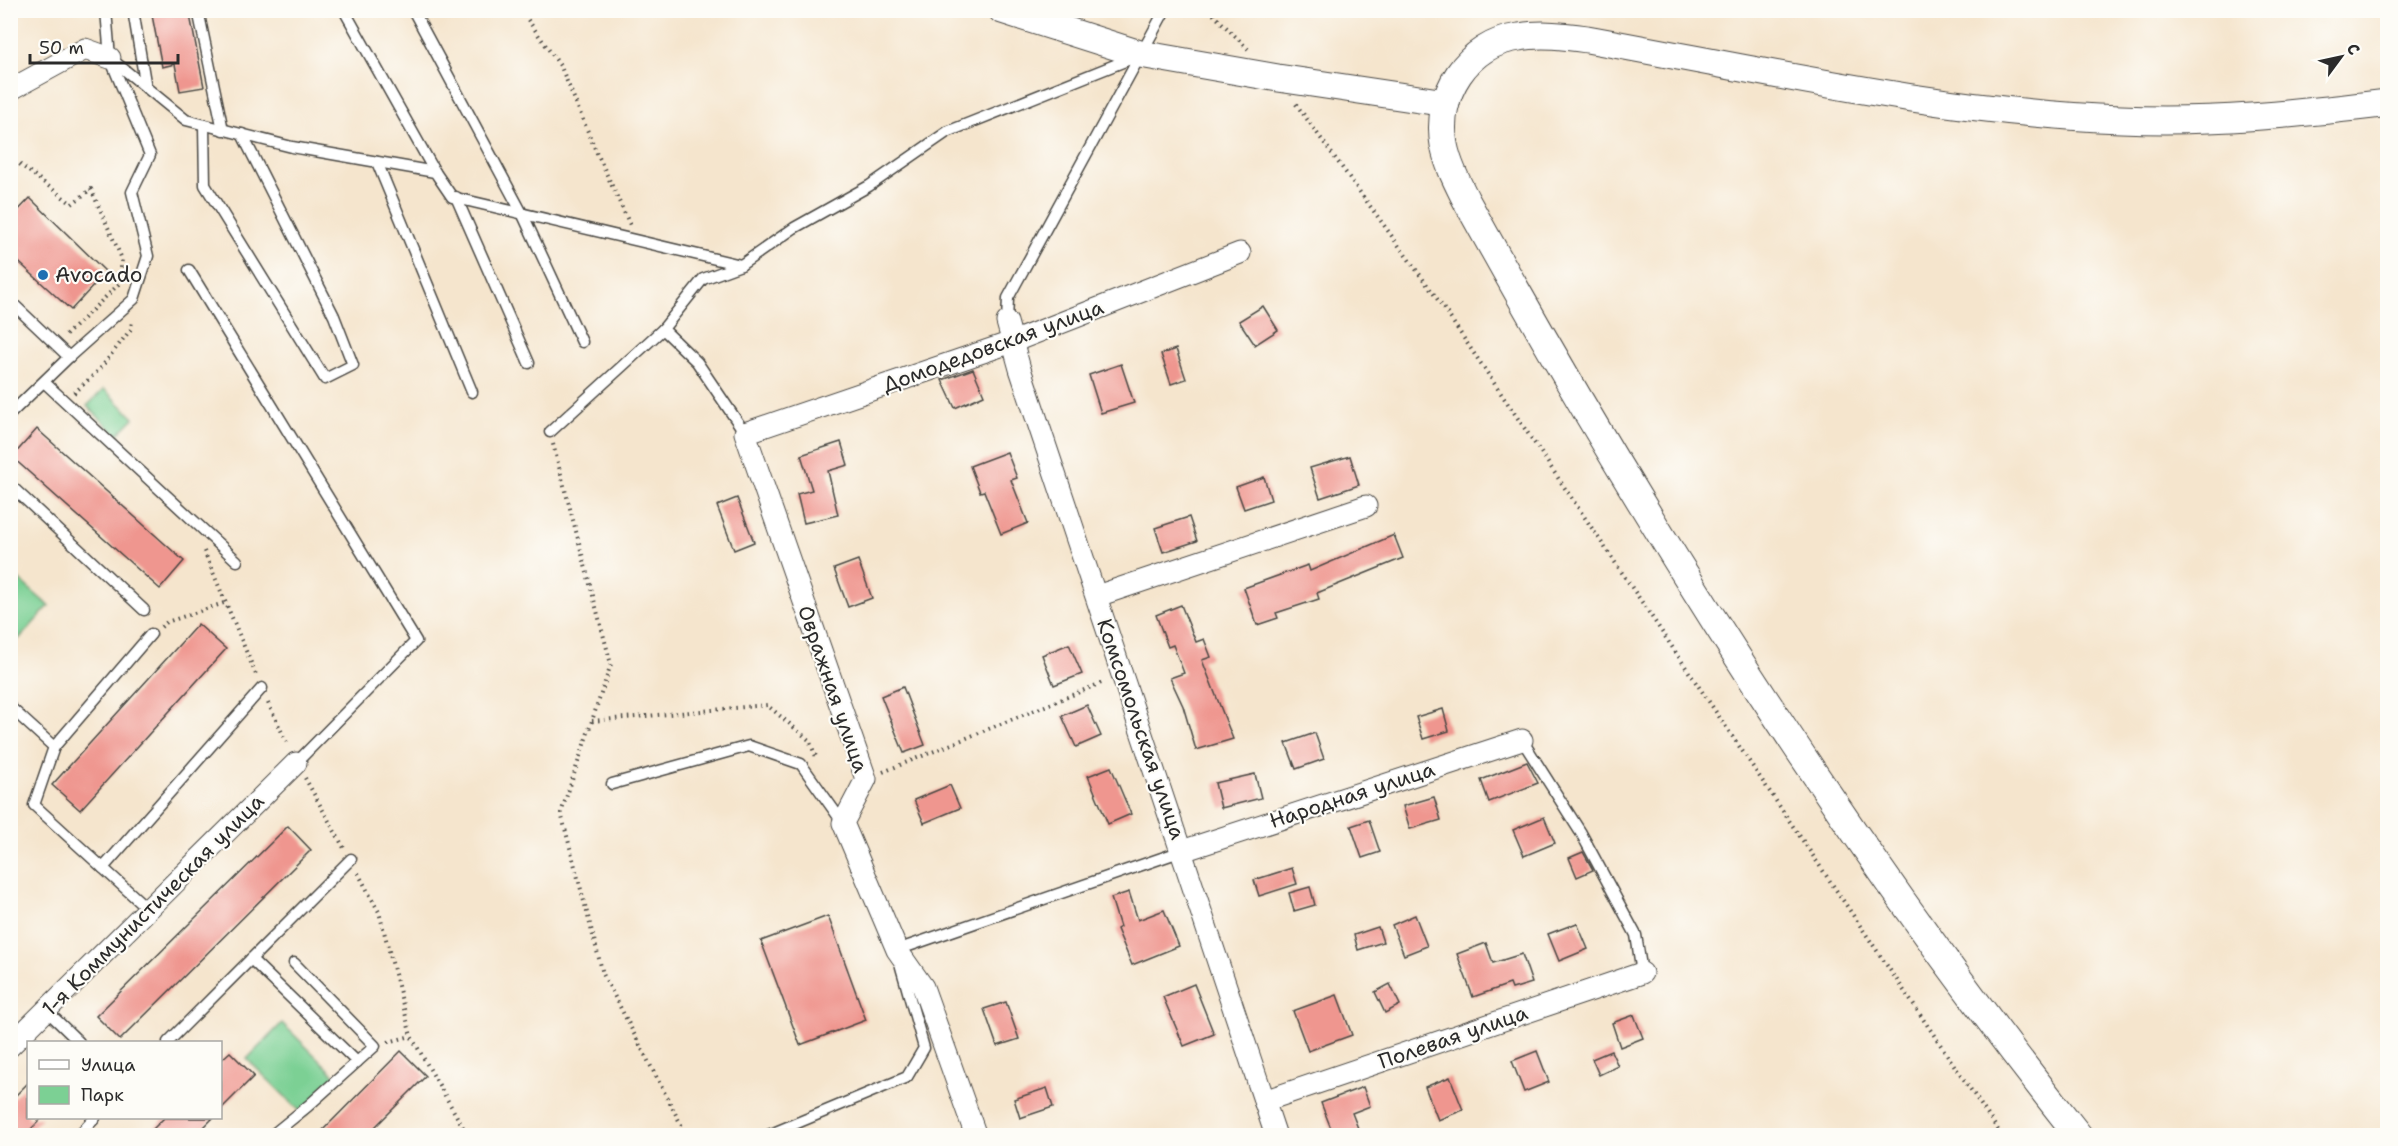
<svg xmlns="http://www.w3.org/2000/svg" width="2398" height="1146" font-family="'Shantell Sans',sans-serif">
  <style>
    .green { fill: #7cd094; stroke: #547e60; stroke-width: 1.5 }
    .building { fill: #ef968f }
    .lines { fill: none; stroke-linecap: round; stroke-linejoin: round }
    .service-casing { stroke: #494743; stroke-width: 13 }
    .minor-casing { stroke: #494743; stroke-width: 23 }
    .tertiary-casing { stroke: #494743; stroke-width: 29 }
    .path { stroke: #494743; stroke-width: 4; stroke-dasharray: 1.5 4.5; stroke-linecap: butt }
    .service { stroke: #fff; stroke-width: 10 }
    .minor { stroke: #fff; stroke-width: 21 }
    .tertiary { stroke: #fff; stroke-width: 27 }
    .poi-dot { fill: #1f6fb2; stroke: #fdfcf7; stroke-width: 2 }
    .labels { text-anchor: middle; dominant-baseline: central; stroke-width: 4.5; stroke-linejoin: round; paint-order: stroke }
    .poi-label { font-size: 21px; fill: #2b2b2b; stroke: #fdfcf7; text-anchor: start }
    .street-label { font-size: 21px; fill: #2b2b2b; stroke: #fdfcf7 }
  </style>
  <rect width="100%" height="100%" fill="#fdfcf7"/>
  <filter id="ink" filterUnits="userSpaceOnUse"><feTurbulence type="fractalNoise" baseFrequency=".0167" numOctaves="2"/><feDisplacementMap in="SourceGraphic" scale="12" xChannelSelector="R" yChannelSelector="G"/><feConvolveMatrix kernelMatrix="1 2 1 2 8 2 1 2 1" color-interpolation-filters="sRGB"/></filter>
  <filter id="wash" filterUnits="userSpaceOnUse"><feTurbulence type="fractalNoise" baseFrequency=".008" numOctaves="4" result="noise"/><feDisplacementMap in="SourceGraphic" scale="24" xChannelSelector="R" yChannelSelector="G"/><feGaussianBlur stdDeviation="1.35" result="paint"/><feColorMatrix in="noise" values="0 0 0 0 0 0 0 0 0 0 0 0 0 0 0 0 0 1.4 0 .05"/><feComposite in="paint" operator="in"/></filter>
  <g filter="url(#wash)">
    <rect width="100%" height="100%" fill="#f5e5cd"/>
    <g class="green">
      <path d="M 104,389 L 134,418 L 117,435 L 87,406 Z"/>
      <path d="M 16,577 L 49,606 L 19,639 L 10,631 L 11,583 Z"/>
      <path d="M 282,1023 L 340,1080 L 305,1116 L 247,1059 Z"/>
    </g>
    <g id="blocks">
      <g class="building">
        <path d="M 151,10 L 189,10 L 204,87 L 180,91 L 175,64 L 162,67 Z"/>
        <path d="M 30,198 L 106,272 L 71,310 L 10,254 L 10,219 Z"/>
        <path d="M 1263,306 L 1278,330 L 1255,345 L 1239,321 Z"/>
        <path d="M 1176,349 L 1186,379 L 1171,384 L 1161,354 Z"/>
        <path d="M 1121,364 L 1134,403 L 1101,413 L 1089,375 Z"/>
        <path d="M 973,369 L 984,395 L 955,408 L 942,380 Z"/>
        <path d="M 37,429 L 184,561 L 160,589 L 12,457 Z"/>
        <path d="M 841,442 L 848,465 L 828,471 L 838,515 L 804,523 L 797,494 L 812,490 L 801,455 Z"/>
        <path d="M 1007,452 L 1017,478 L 1011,480 L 1028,523 L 1001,534 L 984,491 L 980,492 L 970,466 Z"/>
        <path d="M 1350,456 L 1359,485 L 1320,498 L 1310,468 Z"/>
        <path d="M 1264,477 L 1271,500 L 1244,509 L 1236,487 Z"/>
        <path d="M 737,498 L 754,542 L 734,550 L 717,506 Z"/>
        <path d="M 1189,517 L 1197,541 L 1163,552 L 1155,528 Z"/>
        <path d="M 1394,535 L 1403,558 L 1317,593 L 1319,599 L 1276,613 L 1278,618 L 1257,625 L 1244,588 L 1308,565 L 1310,571 Z"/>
        <path d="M 858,560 L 872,598 L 848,607 L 834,569 Z"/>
        <path d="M 1181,605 L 1196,642 L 1204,639 L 1211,657 L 1202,660 L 1233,739 L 1196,750 L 1183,706 L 1170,678 L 1184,673 L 1173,645 L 1168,647 L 1156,615 Z"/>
        <path d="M 198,624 L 226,649 L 80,810 L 52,785 Z"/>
        <path d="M 1069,644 L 1082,674 L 1054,685 L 1042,655 Z"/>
        <path d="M 903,687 L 925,745 L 904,753 L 881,696 Z"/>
        <path d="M 1087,705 L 1101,736 L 1076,747 L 1062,716 Z"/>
        <path d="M 1443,709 L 1449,731 L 1423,739 L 1416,717 Z"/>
        <path d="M 1315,733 L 1324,759 L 1296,769 L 1286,743 Z"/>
        <path d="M 1527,762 L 1538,783 L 1489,802 L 1481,780 Z"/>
        <path d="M 1111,767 L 1131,814 L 1108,824 L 1088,776 Z"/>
        <path d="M 1255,774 L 1261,798 L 1221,808 L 1215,783 Z"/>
        <path d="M 950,785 L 960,808 L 924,823 L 914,800 Z"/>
        <path d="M 1434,797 L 1441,820 L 1410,829 L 1403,806 Z"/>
        <path d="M 1544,817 L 1555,843 L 1524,856 L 1513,830 Z"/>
        <path d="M 1369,820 L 1380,852 L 1362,858 L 1351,826 Z"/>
        <path d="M 288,826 L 311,850 L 120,1040 L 96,1016 Z"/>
        <path d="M 1583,852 L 1593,870 L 1577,877 L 1569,858 Z"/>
        <path d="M 1292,868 L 1297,884 L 1259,896 L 1254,880 Z"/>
        <path d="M 1310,887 L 1315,905 L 1294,911 L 1289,893 Z"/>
        <path d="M 1129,892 L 1138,920 L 1164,910 L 1179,946 L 1132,965 L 1117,929 L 1120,927 L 1111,898 Z"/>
        <path d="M 1415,915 L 1427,946 L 1404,955 L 1392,925 Z"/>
        <path d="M 828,916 L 866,1020 L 800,1045 L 761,941 Z"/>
        <path d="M 1577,923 L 1588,949 L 1559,961 L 1548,934 Z"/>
        <path d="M 1378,927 L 1383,942 L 1358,950 L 1354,935 Z"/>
        <path d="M 1486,943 L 1493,963 L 1522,954 L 1532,983 L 1512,989 L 1510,984 L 1473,997 L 1457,954 Z"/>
        <path d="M 1194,984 L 1214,1034 L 1184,1046 L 1163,997 Z"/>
        <path d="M 1390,984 L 1400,1005 L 1385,1013 L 1375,992 Z"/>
        <path d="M 1337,995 L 1352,1035 L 1308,1051 L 1293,1011 Z"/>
        <path d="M 1006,1002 L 1019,1039 L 997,1046 L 984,1009 Z"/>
        <path d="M 1634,1015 L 1643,1038 L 1620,1047 L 1612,1023 Z"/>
        <path d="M 401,1051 L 426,1076 L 366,1136 L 317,1136 Z"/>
        <path d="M 1537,1051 L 1549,1082 L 1524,1092 L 1512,1061 Z"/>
        <path d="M 1611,1051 L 1618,1066 L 1599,1075 L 1592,1059 Z"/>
        <path d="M 230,1052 L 254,1076 L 220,1110 L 220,1061 Z"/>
        <path d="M 1450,1077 L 1463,1110 L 1438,1120 L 1425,1087 Z"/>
        <path d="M 28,1083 L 28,1118 L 42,1118 L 24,1136 L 10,1136 L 10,1101 Z"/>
        <path d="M 1363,1087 L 1370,1106 L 1352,1113 L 1361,1136 L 1334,1136 L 1321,1103 Z"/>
        <path d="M 1047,1088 L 1053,1107 L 1020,1118 L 1014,1099 Z"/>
        <path d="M 164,1118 L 213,1118 L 195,1136 L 146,1136 Z"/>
      </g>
    </g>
  </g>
  <g filter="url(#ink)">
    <use href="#blocks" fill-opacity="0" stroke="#494743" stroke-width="1.5"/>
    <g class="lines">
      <g class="service-casing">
        <g id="service">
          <path d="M 133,10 L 146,88"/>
          <path d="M 198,10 L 223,130"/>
          <path d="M 344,10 L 435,172"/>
          <path d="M 413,10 L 523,215 L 582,342"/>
          <path d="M 110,58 L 186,120 L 292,147 L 435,172 L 452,197 L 741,265"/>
          <path d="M 204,125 L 205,185 L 325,379 L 353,365 L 334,316 L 242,134"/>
          <path d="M 377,162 L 472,392"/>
          <path d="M 456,197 L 529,363"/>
          <path d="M 189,270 L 416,641 L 296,763"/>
          <path d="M 10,301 L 69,357 L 10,414"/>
          <path d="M 1007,322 L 1008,298 L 1165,10"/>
          <path d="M 69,357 L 134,299 L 148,256 L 132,192 L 150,155 L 110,58 L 106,10"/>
          <path d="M 44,382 L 237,561"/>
          <path d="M 550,432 L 663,329"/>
          <path d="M 745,433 L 697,362 L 663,329 L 703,279 L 741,265 L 794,228 L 869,186 L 947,132 L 1135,57"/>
          <path d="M 10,485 L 144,610"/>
          <path d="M 10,707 L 54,747 L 34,805 L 149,910"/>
          <path d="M 1522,740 L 1581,833 L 1636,935 L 1642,973"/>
          <path d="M 54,747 L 151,634"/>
          <path d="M 612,784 L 749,746 L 801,764 L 843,823"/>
          <path d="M 103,868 L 262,688"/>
          <path d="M 897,952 L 897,950 L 1182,851"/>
          <path d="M 251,959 L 357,1062 L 308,1106 L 271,1136"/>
          <path d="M 294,963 L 375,1046 L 357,1062"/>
          <path d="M 47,1011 L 79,1042"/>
          <path d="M 168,1042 L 351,859"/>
          <path d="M 78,1136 L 95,1118"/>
          <path d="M 766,1136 L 907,1077 L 924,1048 L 901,967"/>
        </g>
      </g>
      <g class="minor-casing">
        <g id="minor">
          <path d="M 10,90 L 85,49 L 110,58"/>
          <path d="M 1007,322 L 1020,369 L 1276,1136"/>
          <path d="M 1097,596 L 1366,506"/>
          <path d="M 1182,851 L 1522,740"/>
          <path d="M 10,1046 L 296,763"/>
          <path d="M 1264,1101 L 1642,973"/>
          <path d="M 976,1136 L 923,987 L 897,950 L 843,823 L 866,779 L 745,433 L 1012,342 L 1240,253"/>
        </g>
      </g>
      <g class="tertiary-casing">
        <g id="tertiary">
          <path d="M 1002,10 L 1140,54 L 1278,78 L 1446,103"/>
          <path d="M 2079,1136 C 1846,843 1646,527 1466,200 C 1457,182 1448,165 1444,145 C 1435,94 1467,44 1519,37 C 1541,33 1565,36 1587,39 C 1764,71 1941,112 2121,119 C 2210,123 2299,114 2388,103"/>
        </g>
      </g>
      <g class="path">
        <path d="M 521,10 L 561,67 L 596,151 L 630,225"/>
        <path d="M 1209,10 L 1248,49"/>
        <path d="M 1296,104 L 1436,297 L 2002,1136"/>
        <path d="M 10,157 L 72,204 L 91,189 L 122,259 L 119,284 L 65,336"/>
        <path d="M 74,393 L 100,369 L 131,329 L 132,320"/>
        <path d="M 553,444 L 611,664 L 561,813 L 603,974 L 687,1136"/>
        <path d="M 204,551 L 257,677"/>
        <path d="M 161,627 L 167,622 L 224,603"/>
        <path d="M 268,703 L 288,745"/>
        <path d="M 592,721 L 767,705 L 809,740 L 817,759"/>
        <path d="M 883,772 L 1104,682"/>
        <path d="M 305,778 L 344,848"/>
        <path d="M 10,862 L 12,863"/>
        <path d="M 358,873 L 379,912 L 411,1036 L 468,1136"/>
        <path d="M 388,1042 L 411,1036"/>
      </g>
      <use href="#service" class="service"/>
      <use href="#minor" class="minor"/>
      <use href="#tertiary" class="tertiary"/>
    </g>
  </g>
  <circle class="poi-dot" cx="43" cy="275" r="6"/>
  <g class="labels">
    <g class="poi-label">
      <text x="55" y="275">Avocado</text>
    </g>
    <g class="street-label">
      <text transform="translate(993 346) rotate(-20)">Домодедовская улица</text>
      <text transform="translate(833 689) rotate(71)">Овражная улица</text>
      <text transform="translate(1141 729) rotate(71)">Комсомольская улица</text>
      <text transform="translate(1352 795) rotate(-18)">Народная улица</text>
      <text transform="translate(153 905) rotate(-45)">1-я Коммунистическая улица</text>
      <text transform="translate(1453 1037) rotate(-19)">Полевая улица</text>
    </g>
  </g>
  <rect width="2398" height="1146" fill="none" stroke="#fdfcf7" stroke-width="36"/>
  <rect x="27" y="1041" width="195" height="78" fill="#fdfcf7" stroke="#a9a8a5" stroke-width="1.5"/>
  <rect x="39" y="1060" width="30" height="9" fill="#ffffff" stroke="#a9a8a5" stroke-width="1.5"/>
  <text x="81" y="1071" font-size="18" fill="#2b2b2b">Улица</text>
  <rect x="39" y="1086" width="30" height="18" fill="#7cd094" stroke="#a9a8a5" stroke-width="1.5"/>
  <text x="81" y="1101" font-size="18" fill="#2b2b2b">Парк</text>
  <g transform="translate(2341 57) rotate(57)" stroke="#fdfcf7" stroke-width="4.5" paint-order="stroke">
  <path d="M0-4.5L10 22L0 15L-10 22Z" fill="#2b2b2b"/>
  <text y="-9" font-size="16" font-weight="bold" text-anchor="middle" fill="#2b2b2b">С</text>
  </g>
  <path d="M30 54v9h148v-9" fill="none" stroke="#2b2b2b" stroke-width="3"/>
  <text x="39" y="54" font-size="18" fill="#2b2b2b" stroke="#fdfcf7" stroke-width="4.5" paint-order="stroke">50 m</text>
</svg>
